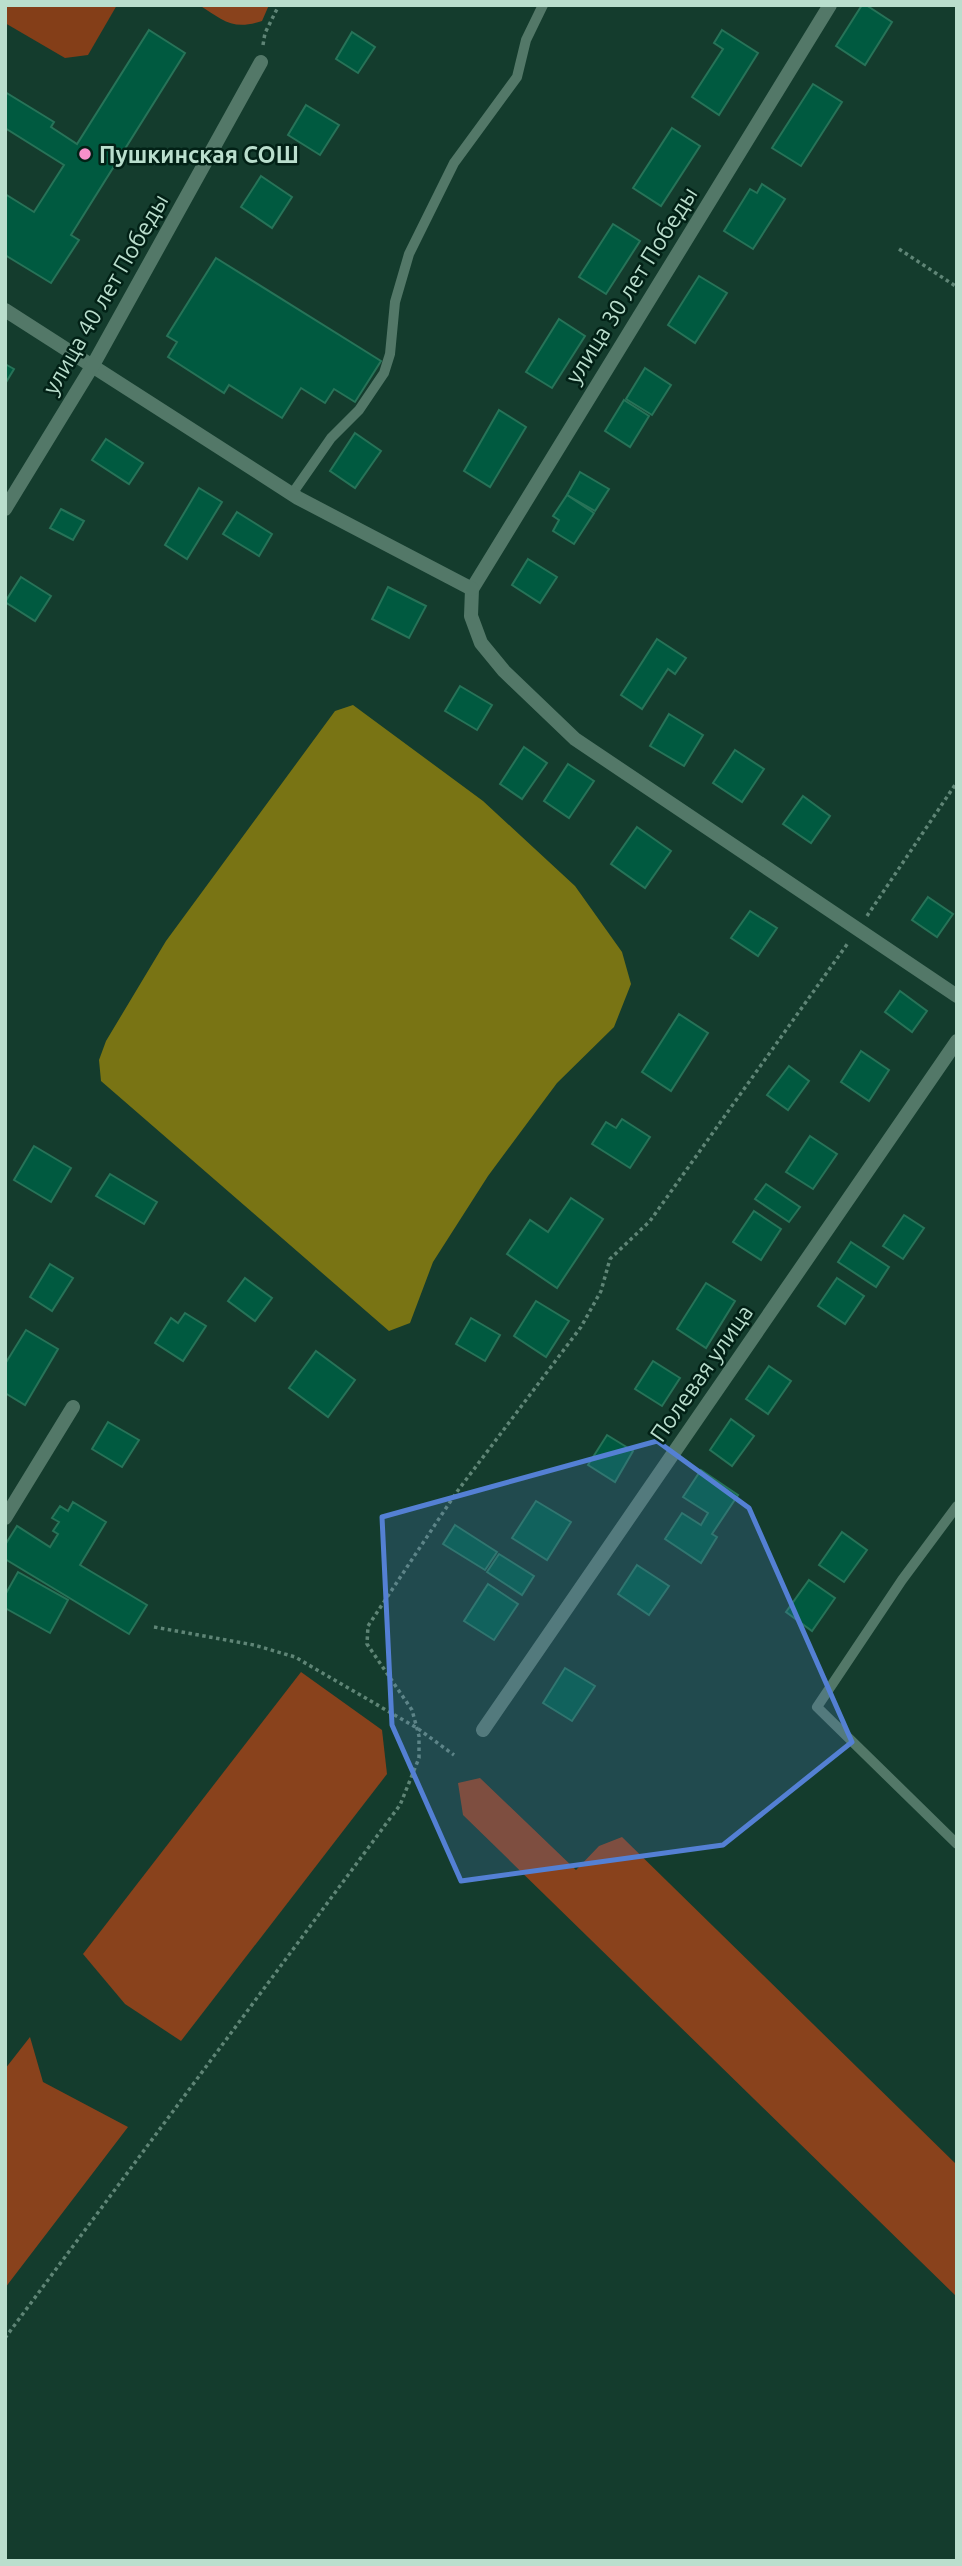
<svg xmlns="http://www.w3.org/2000/svg" width="962" height="2566" font-family="Ubuntu,sans-serif">
  <style>
    .green { fill: #843e18 }
    .forest { fill: #89421c }
    .water { fill: #797414 }
    .building { fill: #005a40; stroke: #277358; stroke-width: 2 }
    .lines { fill: none; stroke-linecap: round; stroke-linejoin: round }
    .path { stroke: #5f8576; stroke-width: 3.5; stroke-dasharray: 3.5 3.5; stroke-linecap: butt }
    .service { stroke: #537868; stroke-width: 10 }
    .minor { stroke: #537868; stroke-width: 14 }
    .marked { fill: #5480d4; fill-opacity: 0.2; stroke: #5480d4; stroke-width: 5; stroke-linejoin: round }
    .poi-dot { fill: #f890cb; stroke: #022116; stroke-width: 2.5 }
    .labels { text-anchor: middle; dominant-baseline: central; stroke-width: 5; stroke-linejoin: round; paint-order: stroke }
    .poi-label { font-size: 23px; font-weight: bold; fill: #badecd; stroke: #022116; text-anchor: start }
    .street-label { font-size: 23px; fill: #badecd; stroke: #022116 }
  </style>
  <rect width="100%" height="100%" fill="#143c2d"/>
  <path class="green" d="M 5,5 L 117,5 L 88,55 L 65,58 L 5,23 Z"/>
  <g class="forest">
    <path d="M 199,5 L 269,5 L 262,21 C 232,31 223,20 199,5 Z"/>
    <path d="M 301,1672 L 382,1730 L 387,1774 L 181,2041 L 125,2004 L 83,1954 Z"/>
    <path d="M 480,1778 L 576,1870 L 599,1846 L 622,1837 L 957,2165 L 957,2297 L 463,1815 L 458,1783 Z"/>
    <path d="M 30,2037 L 43,2082 L 128,2127 L 5,2288 L 5,2069 Z"/>
  </g>
  <path class="water" d="M 353,705 L 483,801 L 575,886 L 622,952 L 631,984 L 614,1027 L 557,1083 L 488,1176 L 433,1262 L 410,1323 L 389,1331 L 101,1081 L 99,1060 L 106,1041 L 166,941 L 335,711 Z"/>
  <g class="building">
    <path d="M 862,5 L 866,5 L 892,22 L 865,65 L 836,46 Z"/>
    <path d="M 149,30 L 185,53 L 71,235 L 79,240 L 51,283 L 5,255 L 5,194 L 34,212 L 64,165 L 5,128 L 5,92 L 54,122 L 51,127 L 77,144 Z"/>
    <path d="M 722,30 L 758,53 L 719,115 L 692,97 L 723,49 L 714,43 Z"/>
    <path d="M 352,32 L 375,47 L 358,73 L 336,59 Z"/>
    <path d="M 813,84 L 842,102 L 801,166 L 772,148 Z"/>
    <path d="M 306,105 L 339,125 L 320,155 L 288,135 Z"/>
    <path d="M 672,128 L 700,146 L 661,206 L 633,188 Z"/>
    <path d="M 261,176 L 292,197 L 272,228 L 241,207 Z"/>
    <path d="M 762,184 L 785,199 L 753,249 L 724,231 L 750,189 L 757,193 Z"/>
    <path d="M 613,224 L 640,241 L 606,294 L 579,277 Z"/>
    <path d="M 216,258 L 381,361 L 355,402 L 334,389 L 325,403 L 301,388 L 282,418 L 229,385 L 224,393 L 168,357 L 177,342 L 167,336 Z"/>
    <path d="M 699,276 L 727,293 L 695,343 L 668,325 Z"/>
    <path d="M 559,319 L 585,336 L 552,388 L 526,372 Z"/>
    <path d="M 5,364 L 14,369 L 5,384 Z"/>
    <path d="M 645,368 L 671,385 L 652,415 L 626,399 Z"/>
    <path d="M 624,400 L 649,416 L 630,447 L 605,431 Z"/>
    <path d="M 499,410 L 526,427 L 490,487 L 464,471 Z"/>
    <path d="M 355,433 L 381,451 L 355,488 L 330,471 Z"/>
    <path d="M 106,439 L 143,463 L 129,484 L 92,460 Z"/>
    <path d="M 580,472 L 609,489 L 595,511 L 567,495 Z"/>
    <path d="M 199,488 L 222,502 L 187,559 L 165,545 Z"/>
    <path d="M 567,495 L 594,513 L 574,544 L 553,531 L 559,520 L 553,516 Z"/>
    <path d="M 61,509 L 84,521 L 73,540 L 50,528 Z"/>
    <path d="M 237,512 L 272,534 L 259,556 L 223,534 Z"/>
    <path d="M 528,559 L 557,577 L 540,603 L 512,585 Z"/>
    <path d="M 21,577 L 51,596 L 35,621 L 5,602 Z"/>
    <path d="M 388,587 L 426,606 L 409,638 L 372,619 Z"/>
    <path d="M 657,639 L 686,658 L 675,674 L 668,669 L 642,709 L 621,695 Z"/>
    <path d="M 460,686 L 492,705 L 477,730 L 445,711 Z"/>
    <path d="M 669,714 L 703,735 L 684,766 L 650,746 Z"/>
    <path d="M 524,747 L 547,763 L 522,799 L 500,784 Z"/>
    <path d="M 735,750 L 764,769 L 742,802 L 713,783 Z"/>
    <path d="M 568,764 L 594,781 L 569,818 L 544,801 Z"/>
    <path d="M 803,796 L 830,816 L 811,843 L 783,824 Z"/>
    <path d="M 637,827 L 671,851 L 645,888 L 611,864 Z"/>
    <path d="M 928,897 L 953,914 L 937,937 L 912,920 Z"/>
    <path d="M 750,911 L 777,928 L 758,956 L 731,938 Z"/>
    <path d="M 900,991 L 927,1011 L 912,1032 L 885,1012 Z"/>
    <path d="M 679,1014 L 708,1033 L 671,1091 L 642,1072 Z"/>
    <path d="M 861,1051 L 889,1070 L 869,1101 L 841,1082 Z"/>
    <path d="M 789,1066 L 809,1081 L 788,1110 L 767,1095 Z"/>
    <path d="M 622,1119 L 650,1137 L 630,1168 L 592,1144 L 606,1122 L 616,1128 Z"/>
    <path d="M 810,1136 L 837,1154 L 813,1189 L 786,1172 Z"/>
    <path d="M 34,1146 L 71,1168 L 51,1202 L 14,1180 Z"/>
    <path d="M 110,1174 L 157,1202 L 144,1224 L 96,1196 Z"/>
    <path d="M 766,1184 L 800,1207 L 789,1222 L 755,1199 Z"/>
    <path d="M 571,1198 L 603,1219 L 557,1288 L 507,1254 L 530,1220 L 548,1232 Z"/>
    <path d="M 754,1211 L 781,1229 L 761,1260 L 733,1242 Z"/>
    <path d="M 904,1215 L 924,1228 L 903,1259 L 883,1246 Z"/>
    <path d="M 851,1242 L 889,1267 L 876,1287 L 838,1262 Z"/>
    <path d="M 50,1264 L 73,1278 L 52,1311 L 30,1297 Z"/>
    <path d="M 245,1278 L 272,1298 L 255,1321 L 228,1301 Z"/>
    <path d="M 837,1278 L 864,1296 L 845,1324 L 818,1306 Z"/>
    <path d="M 706,1283 L 735,1301 L 706,1348 L 677,1329 Z"/>
    <path d="M 536,1301 L 569,1321 L 546,1357 L 514,1336 Z"/>
    <path d="M 185,1313 L 206,1326 L 183,1361 L 155,1343 L 171,1318 L 178,1323 Z"/>
    <path d="M 471,1318 L 500,1335 L 485,1361 L 456,1344 Z"/>
    <path d="M 26,1330 L 58,1349 L 25,1405 L 5,1393 L 5,1364 Z"/>
    <path d="M 316,1351 L 355,1380 L 328,1417 L 289,1388 Z"/>
    <path d="M 653,1361 L 680,1378 L 662,1406 L 635,1389 Z"/>
    <path d="M 769,1366 L 791,1381 L 768,1414 L 746,1399 Z"/>
    <path d="M 731,1419 L 754,1436 L 732,1466 L 710,1450 Z"/>
    <path d="M 108,1422 L 139,1440 L 122,1467 L 92,1449 Z"/>
    <path d="M 607,1435 L 633,1451 L 615,1482 L 588,1465 Z"/>
    <path d="M 701,1470 L 738,1495 L 712,1534 L 717,1537 L 701,1563 L 665,1539 L 682,1513 L 701,1525 L 708,1513 L 683,1497 Z"/>
    <path d="M 536,1501 L 571,1522 L 547,1560 L 512,1538 Z"/>
    <path d="M 73,1502 L 106,1522 L 80,1565 L 147,1605 L 129,1634 L 5,1559 L 5,1545 L 17,1526 L 50,1547 L 58,1534 L 53,1531 L 59,1522 L 52,1518 L 60,1506 L 68,1511 Z"/>
    <path d="M 455,1525 L 497,1552 L 485,1570 L 443,1544 Z"/>
    <path d="M 842,1532 L 867,1550 L 844,1582 L 819,1565 Z"/>
    <path d="M 499,1554 L 534,1576 L 522,1595 L 487,1572 Z"/>
    <path d="M 637,1565 L 669,1586 L 649,1615 L 618,1594 Z"/>
    <path d="M 18,1572 L 68,1600 L 50,1633 L 5,1608 L 5,1595 Z"/>
    <path d="M 809,1580 L 835,1598 L 812,1631 L 786,1612 Z"/>
    <path d="M 488,1584 L 518,1604 L 494,1640 L 464,1621 Z"/>
    <path d="M 565,1668 L 595,1686 L 572,1721 L 543,1703 Z"/>
  </g>
  <g class="lines">
    <g class="path">
      <path d="M 263,45 L 265,33 L 279,5"/>
      <path d="M 899,249 L 957,287"/>
      <path d="M 867,916 L 957,782"/>
      <path d="M 154,1627 L 254,1645 L 295,1657 L 417,1728 L 454,1755"/>
      <path d="M 5,2338 L 400,1805 L 419,1758 L 419,1736 L 412,1710 L 367,1644 L 368,1626 L 456,1493 L 581,1327 L 601,1291 L 610,1259 L 650,1221 L 848,943"/>
    </g>
    <g class="service">
      <path d="M 292,494 L 331,438 L 359,410 L 384,373 L 390,354 L 395,302 L 409,254 L 454,163 L 517,77 L 526,40 L 543,5"/>
      <path d="M 957,1506 L 902,1580 L 817,1707 L 957,1844"/>
    </g>
    <g class="minor">
      <path d="M 830,5 L 472,589 L 471,616 L 481,643 L 504,671 L 575,739 L 957,996"/>
      <path d="M 5,310 L 298,498 L 472,589"/>
      <path d="M 5,509 L 93,365 L 261,62"/>
      <path d="M 5,1518 L 73,1407"/>
      <path d="M 483,1730 L 957,1041"/>
    </g>
  </g>
  <path class="marked" d="M 657,1441 L 749,1508 L 852,1742 L 723,1845 L 461,1881 L 392,1725 L 382,1517 Z"/>
  <circle class="poi-dot" cx="85" cy="154" r="7"/>
  <g class="labels">
    <g class="poi-label">
      <text x="99" y="154">Пушкинская СОШ</text>
    </g>
    <g class="street-label">
      <text transform="translate(631 285) rotate(-58)">улица 30 лет Победы</text>
      <text transform="translate(105 294) rotate(-60)">улица 40 лет Победы</text>
      <text transform="translate(701 1373) rotate(-55)">Полевая улица</text>
    </g>
  </g>
  <rect width="962" height="2566" fill="none" stroke="#badecd" stroke-width="14"/>
</svg>
